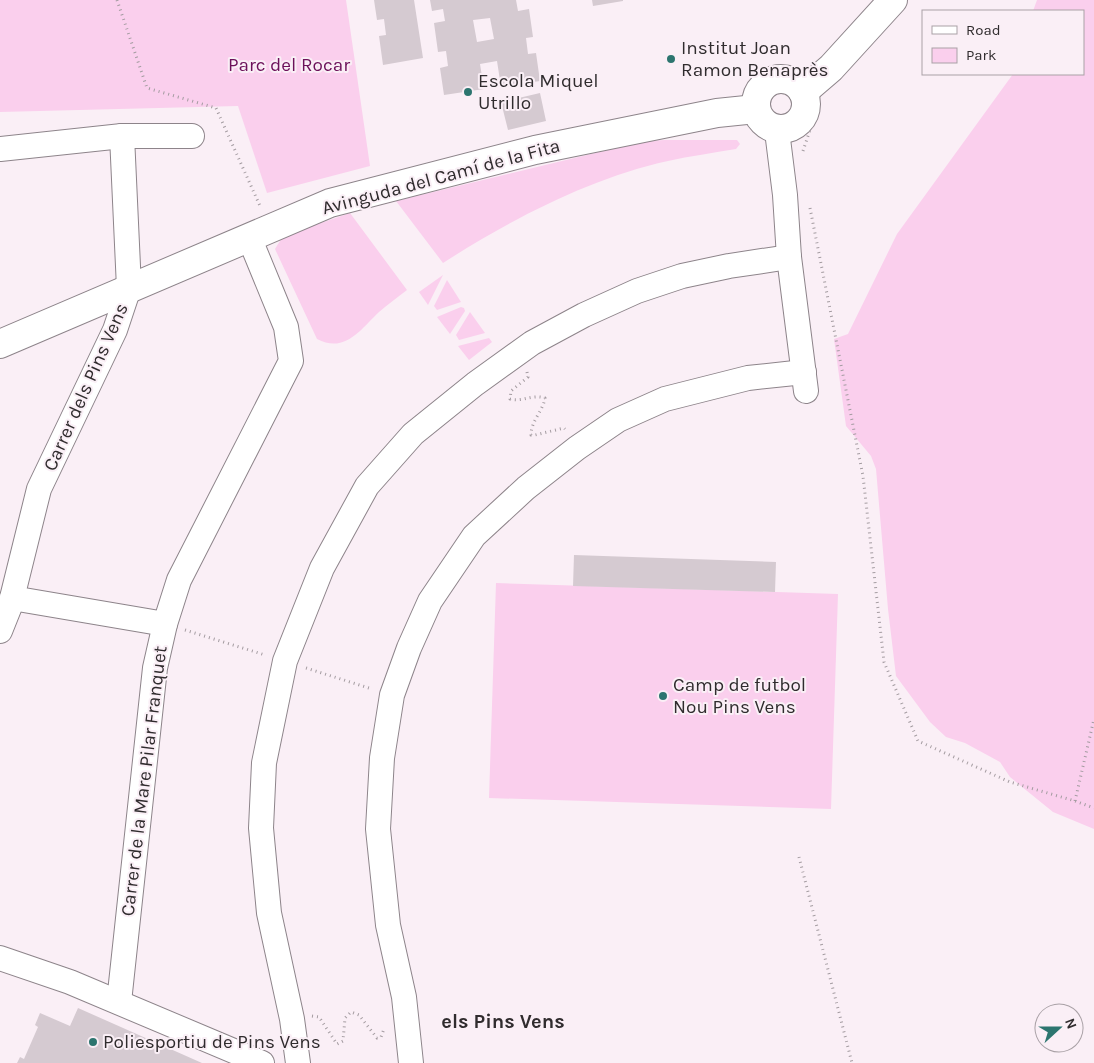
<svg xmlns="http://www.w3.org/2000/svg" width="1094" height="1063" font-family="Karla,sans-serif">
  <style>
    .green { fill: #facfed }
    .building { fill: #d5cad1; fill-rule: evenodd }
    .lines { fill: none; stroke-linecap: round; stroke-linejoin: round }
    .minor-casing { stroke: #8d848a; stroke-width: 26 }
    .tertiary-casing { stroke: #8d848a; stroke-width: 30 }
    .path { stroke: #a49ca1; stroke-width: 3; stroke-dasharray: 1 4; stroke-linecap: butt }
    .minor { stroke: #fff; stroke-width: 24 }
    .tertiary { stroke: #fff; stroke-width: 28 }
    .poi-dot { fill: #2c756f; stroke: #faeff6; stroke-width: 2 }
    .labels { text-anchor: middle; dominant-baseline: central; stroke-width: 4; stroke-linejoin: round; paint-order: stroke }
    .poi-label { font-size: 19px; fill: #302c2e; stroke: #faeff6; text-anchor: start }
    .park-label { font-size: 19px; fill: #6c115a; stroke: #faeff6 }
    .street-label { font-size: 19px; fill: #302c2e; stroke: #faeff6 }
    .neighbourhood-label { font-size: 20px; font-weight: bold; fill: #302c2e; stroke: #faeff6 }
  </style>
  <rect width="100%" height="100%" fill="#faeff6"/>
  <g class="green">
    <path d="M 0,0 L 346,0 L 370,166 L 267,193 L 238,106 L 0,112 Z"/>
    <path d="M 1037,0 L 1094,0 L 1094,829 L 1053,812 L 1010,777 L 1000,762 L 965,743 L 946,737 L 930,722 L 896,676 L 888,609 L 876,469 L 871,456 L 846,426 L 834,339 L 848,334 L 897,234 L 1013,74 L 1083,74 L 1083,11 L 1033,11 Z"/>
    <path d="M 665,140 L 737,140 L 740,144 L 736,149 C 713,153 690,156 668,161 C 590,178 510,220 443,263 L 396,201 L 645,141 Z"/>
    <path d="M 350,213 L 407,290 C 398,297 388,304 379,312 C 361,329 345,354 317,339 L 275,249 L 283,236 Z"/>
    <path d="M 443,275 L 428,305 L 419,292 Z"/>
    <path d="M 447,280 L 461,302 L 437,310 L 434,306 Z"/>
    <path d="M 461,307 L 464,308 L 465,311 L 450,334 L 437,317 Z"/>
    <path d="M 470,312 L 485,333 L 459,340 L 456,335 Z"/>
    <path d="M 489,338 L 492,342 L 469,360 L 458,346 Z"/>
    <path d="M 496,583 L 838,594 L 831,809 L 489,798 Z"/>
  </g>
  <g class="building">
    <path d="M 374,0 L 414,0 L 423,58 L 383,65 L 379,36 L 386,35 L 384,19 L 377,20 Z"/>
    <path d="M 430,0 L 516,0 L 518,11 L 529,9 L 533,37 L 526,38 L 528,54 L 536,53 L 540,81 L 501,87 L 497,61 L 480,64 L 484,89 L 444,95 L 440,68 L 448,66 L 446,51 L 438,52 L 434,23 L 445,21 L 443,9 L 432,11 ZM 490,18 L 494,39 L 477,42 L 473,20 Z"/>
    <path d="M 592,0 L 623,0 L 623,1 L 593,6 Z"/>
    <path d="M 540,93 L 546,121 L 508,130 L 501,102 Z"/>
    <path d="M 574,555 L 776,562 L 775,592 L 573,586 Z"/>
    <path d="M 78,1008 L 202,1063 L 17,1063 L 20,1057 L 24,1059 L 38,1027 L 35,1025 L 40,1013 L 70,1026 Z"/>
  </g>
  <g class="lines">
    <g class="minor-casing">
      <g id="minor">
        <path d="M 781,130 L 778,139 L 785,195 L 789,257 L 806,391"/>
        <path d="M 0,149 L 122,136 L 192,136"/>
        <path d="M 12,598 L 165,624"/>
        <path d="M 0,631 L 10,606 L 39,489 L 115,330 L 129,288 L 122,136"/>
        <path d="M 0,958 L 70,982 L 262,1063"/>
        <path d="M 119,1002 L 155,668 L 165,624 L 179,580 L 291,361 L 286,327 L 249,237"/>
        <path d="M 298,1063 L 292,1019 L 269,913 L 261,828 L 264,763 L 285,661 L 322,568 L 367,486 L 413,434 L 475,384 L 532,343 L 584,315 L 637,291 L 682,276 L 729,266 L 789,257"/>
        <path d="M 411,1063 L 404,997 L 388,925 L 378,829 L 382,758 L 392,695 L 409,648 L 430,601 L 474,536 L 526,488 L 577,448 L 618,420 L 665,399 L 748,378 L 804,372"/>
      </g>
    </g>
    <g class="tertiary-casing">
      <g id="tertiary">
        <circle cx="781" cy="104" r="25"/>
        <path d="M 803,92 L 831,68 L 893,0"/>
        <path d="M 0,344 L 330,203 L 535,150 L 717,113 L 756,109"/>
      </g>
    </g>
    <g class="path">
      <path d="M 117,0 L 147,88 L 216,108 L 260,206"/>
      <path d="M 803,151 L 816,112"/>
      <path d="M 810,208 L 863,476 L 884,662 L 918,741 L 1010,782 L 1075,801 L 1094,808"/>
      <path d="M 527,372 L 528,377 L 511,391 L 510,399 C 524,402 531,394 545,398 C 543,411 531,421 531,435 L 535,435 L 564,428 L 565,429"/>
      <path d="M 185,630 L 265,655"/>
      <path d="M 306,668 L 372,689"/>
      <path d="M 1075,801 L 1094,719"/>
      <path d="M 799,857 L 852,1063"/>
      <path d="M 312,1016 L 319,1017 L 337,1044 L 343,1041 L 345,1018 L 351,1012 L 359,1015 L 377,1038 L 381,1037 L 384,1029"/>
    </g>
    <use href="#minor" class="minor"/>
    <use href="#tertiary" class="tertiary"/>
  </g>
  <g class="poi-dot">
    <circle cx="671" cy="59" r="5"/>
    <circle cx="468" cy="92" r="5"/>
    <circle cx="663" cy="696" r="5"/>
    <circle cx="93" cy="1042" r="5"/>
  </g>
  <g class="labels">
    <g class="poi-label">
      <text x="681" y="48">Institut Joan<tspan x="681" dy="22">Ramon Benaprès</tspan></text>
      <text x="478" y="81">Escola Miquel<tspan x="478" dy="22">Utrillo</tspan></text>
      <text x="673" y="685">Camp de futbol<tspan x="673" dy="22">Nou Pins Vens</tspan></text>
      <text x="103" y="1042">Poliesportiu de Pins Vens</text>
    </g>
    <g class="park-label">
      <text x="289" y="65">Parc del Rocar</text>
    </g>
    <g class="street-label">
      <text transform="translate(441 177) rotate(-15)">Avinguda del Camí de la Fita</text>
      <text transform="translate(86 387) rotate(-66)">Carrer dels Pins Vens</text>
      <text transform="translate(144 781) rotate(-83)">Carrer de la Mare Pilar Franquet</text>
    </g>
    <g class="neighbourhood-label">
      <text x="503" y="1021">els Pins Vens</text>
    </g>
  </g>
  <rect x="922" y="10" width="162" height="65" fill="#faeff6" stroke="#a9a1a6"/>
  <rect x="932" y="26" width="25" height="8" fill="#ffffff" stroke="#a9a1a6"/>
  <text x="966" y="35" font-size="15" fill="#302c2e">Road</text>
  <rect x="932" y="48" width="25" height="15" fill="#facfed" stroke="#a9a1a6"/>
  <text x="966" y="60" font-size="15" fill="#302c2e">Park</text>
  <g transform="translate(1059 1028) rotate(69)"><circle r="24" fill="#faeff6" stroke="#a9a1a6"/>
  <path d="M0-4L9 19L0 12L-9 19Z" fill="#2c756f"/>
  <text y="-8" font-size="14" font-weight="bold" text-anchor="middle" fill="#302c2e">N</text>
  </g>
</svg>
